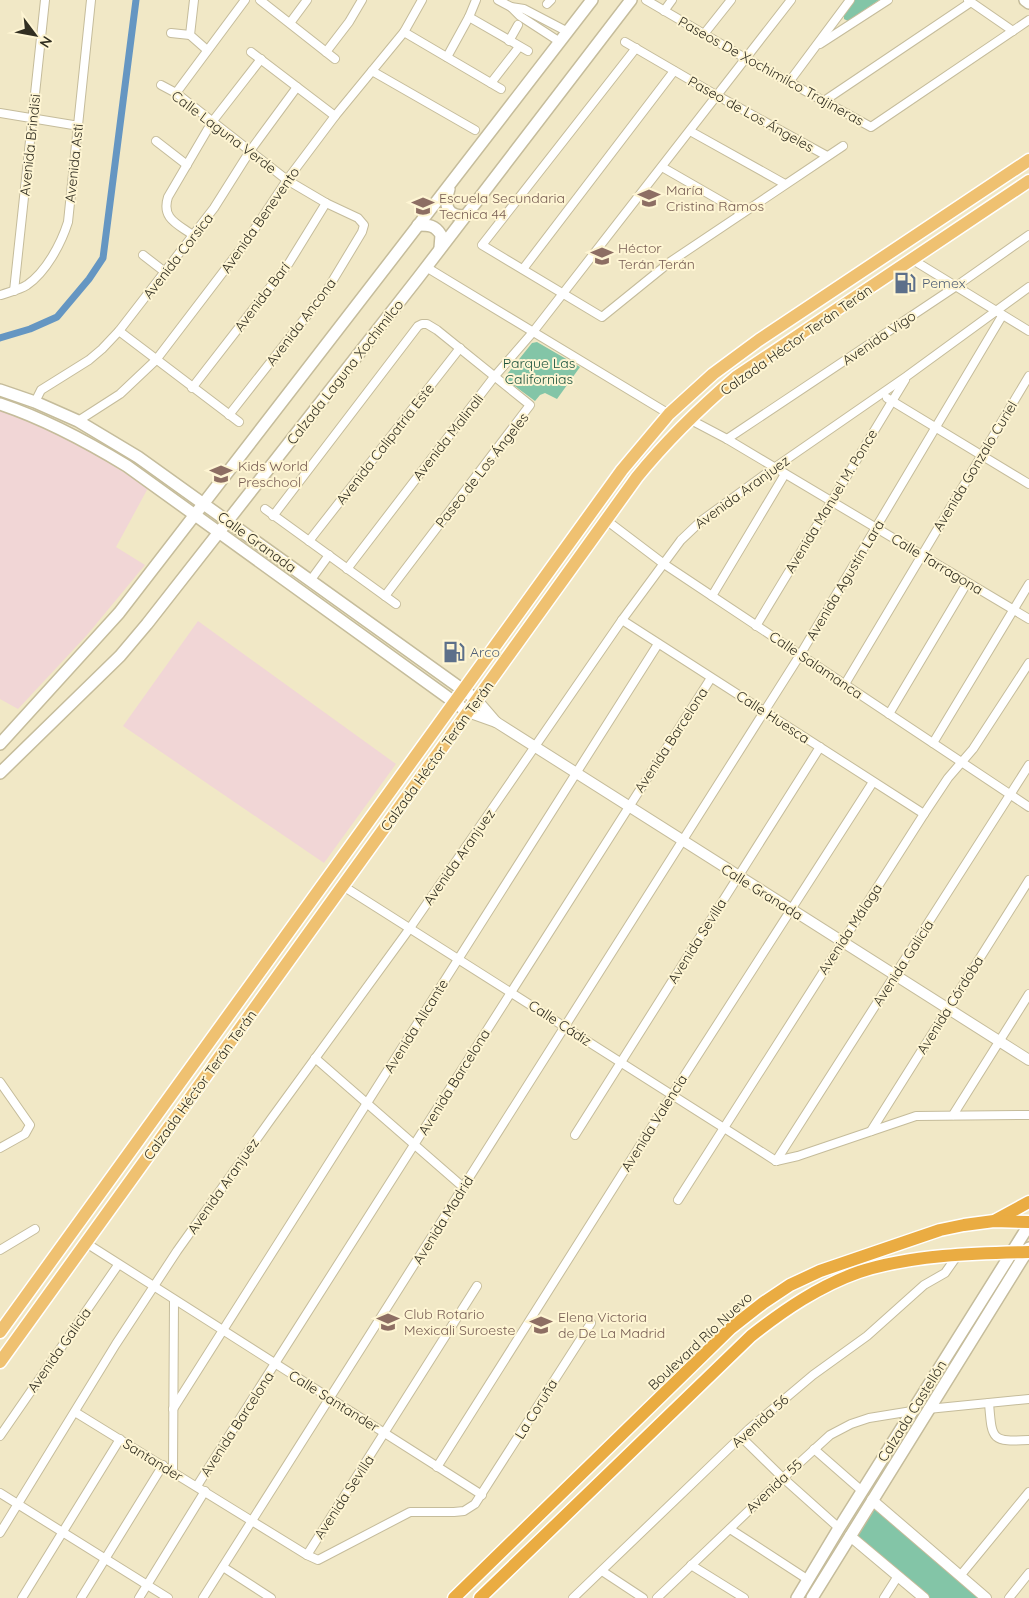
<svg xmlns="http://www.w3.org/2000/svg" width="1029" height="1598" font-family="Quicksand,sans-serif">
  <style>
    .industrial { fill: #f1d6d6 }
    .green { fill: #83c5a7 }
    .lines { fill: none; stroke-linecap: round; stroke-linejoin: round }
    .canal { stroke: #6596c2; stroke-width: 7 }
    .minor-casing { stroke: #c5bc9b; stroke-width: 10 }
    .tertiary-casing { stroke: #c5bc9b; stroke-width: 12 }
    .secondary-casing { stroke: #c5bc9b; stroke-width: 14 }
    .primary-casing { stroke: #fff; stroke-width: 15 }
    .trunk-casing { stroke: #fff; stroke-width: 15 }
    .minor { stroke: #fff; stroke-width: 8 }
    .tertiary { stroke: #fff; stroke-width: 10 }
    .secondary { stroke: #fff; stroke-width: 11 }
    .primary { stroke: #efc171; stroke-width: 12 }
    .trunk { stroke: #eaac42; stroke-width: 12 }
    .labels { text-anchor: middle; dominant-baseline: central; stroke-width: 4; stroke-linejoin: round; paint-order: stroke }
    .street-label { font-size: 14px; fill: #322f22; stroke: #fef5d3 }
    .education-label { font-size: 14px; fill: #785e54; stroke: #fef5d3; text-anchor: start }
    .service-label { font-size: 14px; fill: #4e5e75; stroke: #fef5d3; text-anchor: start }
    .park-label { font-size: 14px; fill: #1b523c; stroke: #fef5d3 }
  </style>
  <rect width="100%" height="100%" fill="#f1e8c6"/>
  <g class="industrial">
    <path d="M 0,410 L 60,435 L 103,459 L 148,488 L 116,547 L 145,565 L 87,635 L 18,709 L 0,699 Z"/>
    <path d="M 198,621 L 396,764 L 324,863 L 123,726 Z"/>
  </g>
  <g class="green">
    <path d="M 855,0 L 879,0 L 848,21 L 844,19 L 844,14 Z"/>
    <path d="M 537,342 L 580,367 L 557,399 L 545,393 L 540,395 L 535,401 L 504,378 L 532,343 Z"/>
    <path d="M 874,1509 L 980,1598 L 930,1598 L 856,1536 Z"/>
  </g>
  <g class="lines">
    <path class="canal" d="M 0,338 L 30,329 L 57,317 L 89,279 L 103,258 L 136,0"/>
    <g class="minor-casing">
      <g id="minor">
        <path d="M 194,0 L 190,35 L 207,50"/>
        <path d="M 260,0 L 335,59"/>
        <path d="M 498,0 L 511,7 L 524,9 L 568,32"/>
        <path d="M 646,0 L 745,58 L 871,127 L 1029,20"/>
        <path d="M 968,0 L 1013,31"/>
        <path d="M 547,4 L 551,0"/>
        <path d="M 511,7 L 520,16 L 560,42"/>
        <path d="M 664,11 L 672,0"/>
        <path d="M 469,17 L 528,51"/>
        <path d="M 290,23 L 307,0"/>
        <path d="M 404,32 L 501,89"/>
        <path d="M 171,33 L 190,35"/>
        <path d="M 704,34 L 731,0"/>
        <path d="M 509,41 L 518,25"/>
        <path d="M 625,42 L 716,95 L 827,156"/>
        <path d="M 820,44 L 888,0"/>
        <path d="M 636,48 L 482,245 L 602,317 L 670,262 L 843,146"/>
        <path d="M 251,52 L 335,116"/>
        <path d="M 326,52 L 349,22 L 362,0"/>
        <path d="M 447,57 L 469,17 L 476,0"/>
        <path d="M 372,71 L 475,130"/>
        <path d="M 789,82 L 850,0"/>
        <path d="M 491,83 L 519,47"/>
        <path d="M 161,85 L 176,93 L 287,180 L 326,203 L 358,218 L 364,225 L 362,232 L 327,290 L 229,415"/>
        <path d="M 176,93 L 245,0"/>
        <path d="M 824,101 L 971,2"/>
        <path d="M 0,113 L 79,126"/>
        <path d="M 690,131 L 785,184"/>
        <path d="M 156,141 L 187,165"/>
        <path d="M 662,167 L 742,213"/>
        <path d="M 194,236 C 178,224 161,219 168,197 L 212,122 L 261,59"/>
        <path d="M 143,255 L 165,272"/>
        <path d="M 913,260 L 1029,331"/>
        <path d="M 426,267 L 669,414"/>
        <path d="M 523,269 L 674,71"/>
        <path d="M 14,291 L 45,0"/>
        <path d="M 1,295 C 9,292 19,290 27,285 C 46,272 61,244 68,222 L 91,0"/>
        <path d="M 119,331 L 239,422"/>
        <path d="M 192,388 L 289,263 L 326,203"/>
        <path d="M 887,398 L 1029,484"/>
        <path d="M 35,402 L 41,390 L 89,360 L 102,349 L 119,331 L 214,208 L 250,151 L 297,87"/>
        <path d="M 689,419 L 727,439 L 1029,619"/>
        <path d="M 78,421 L 120,394 L 156,360 L 246,242 L 287,180 L 335,116 L 404,32 L 422,0"/>
        <path d="M 727,439 L 955,287 L 1029,235"/>
        <path d="M 265,509 L 396,604"/>
        <path d="M 273,516 L 418,326 L 422,324 L 427,324 L 437,330 L 530,405 L 385,596"/>
        <path d="M 606,520 L 664,564 L 1029,807"/>
        <path d="M 309,541 L 460,348"/>
        <path d="M 347,569 L 494,377 L 533,332 L 791,0"/>
        <path d="M 310,581 L 329,555"/>
        <path d="M 712,596 L 785,474"/>
        <path d="M 622,620 L 924,814"/>
        <path d="M 756,626 L 905,380"/>
        <path d="M 845,684 L 1029,376"/>
        <path d="M 889,714 L 967,583"/>
        <path d="M 933,743 L 1029,584"/>
        <path d="M 343,886 L 776,1161"/>
        <path d="M 315,1058 L 463,1187"/>
        <path d="M 0,1082 L 30,1125 L 25,1134 L 0,1148"/>
        <path d="M 953,1115 L 1029,994"/>
        <path d="M 871,1131 L 1029,880"/>
        <path d="M 575,1135 L 820,747"/>
        <path d="M 776,1161 L 1029,765"/>
        <path d="M 776,1161 L 798,1156 L 916,1116 L 1029,1115"/>
        <path d="M 678,1200 L 924,814 L 948,778 L 973,749 L 1029,663"/>
        <path d="M 86,1243 L 482,1495"/>
        <path d="M 0,1250 L 35,1229"/>
        <path d="M 989,1403 C 992,1440 991,1442 1029,1440"/>
        <path d="M 173,1409 L 658,644"/>
        <path d="M 928,1409 L 1029,1399"/>
        <path d="M 75,1412 L 307,1555 L 318,1560 L 410,1512 L 454,1512 L 464,1511 L 475,1504 L 591,1323"/>
        <path d="M 0,1436 L 118,1265"/>
        <path d="M 741,1437 L 783,1478 L 839,1528"/>
        <path d="M 814,1449 L 862,1491"/>
        <path d="M 437,1467 L 672,1095 L 873,782"/>
        <path d="M 173,1471 L 174,1300"/>
        <path d="M 197,1486 L 711,678"/>
        <path d="M 0,1493 L 168,1598"/>
        <path d="M 730,1529 L 807,1579"/>
        <path d="M 0,1533 L 116,1344 L 177,1251 L 271,1119 L 410,928 L 622,620 L 681,540 L 701,521 L 774,468 L 907,376 L 1029,287"/>
        <path d="M 307,1555 L 477,1286"/>
        <path d="M 691,1565 L 744,1598"/>
        <path d="M 223,1567 L 271,1598"/>
        <path d="M 602,1571 L 643,1598"/>
        <path d="M 960,1576 L 1029,1492"/>
        <path d="M 22,1598 L 120,1439"/>
        <path d="M 81,1598 L 163,1465"/>
        <path d="M 139,1598 L 205,1491"/>
        <path d="M 203,1598 L 800,655 L 1002,316"/>
        <path d="M 573,1598 L 749,1429 L 813,1375 L 867,1336 L 924,1285 L 945,1273 L 957,1256"/>
        <path d="M 657,1598 L 783,1478 L 830,1435 L 851,1424 L 869,1418 L 912,1411"/>
        <path d="M 884,1598 L 898,1576"/>
        <path d="M 1009,1598 L 1029,1573"/>
      </g>
    </g>
    <g class="tertiary-casing">
      <g id="tertiary">
        <path d="M 477,700 L 496,722"/>
        <path d="M 468,712 L 496,722 L 1029,1060"/>
        <path d="M 872,1500 L 986,1598"/>
        <path d="M 850,1536 L 924,1598"/>
      </g>
    </g>
    <g class="secondary-casing">
      <g id="secondary">
        <path d="M 1025,0 L 1029,3"/>
        <path d="M 449,189 C 444,205 446,216 465,216"/>
        <path d="M 418,225 C 429,225 435,225 441,235 L 440,248"/>
        <path d="M 0,390 L 35,402 L 78,421 L 138,457 L 477,700"/>
        <path d="M 0,404 C 45,419 86,441 127,466 L 468,712"/>
        <path d="M 0,744 L 119,613 L 592,0"/>
        <path d="M 0,773 L 120,656 L 147,624 L 418,278 L 631,0"/>
        <path d="M 797,1598 L 839,1528 L 1029,1225"/>
        <path d="M 812,1598 L 1029,1248"/>
      </g>
    </g>
    <g class="primary-casing">
      <g id="primary">
        <path d="M 0,1332 L 622,470 L 669,414 L 713,374 L 759,340 L 1029,160"/>
        <path d="M 0,1362 L 637,477 C 667,440 700,408 736,377 L 1029,181"/>
      </g>
    </g>
    <g class="trunk-casing">
      <g id="trunk">
        <path d="M 996,1220 L 1029,1202"/>
        <path d="M 454,1598 L 731,1328 L 763,1303 L 790,1285 L 820,1271 L 940,1230 L 964,1225 L 994,1221 L 1029,1222"/>
        <path d="M 480,1598 L 751,1336 C 784,1310 819,1286 859,1272 C 911,1255 975,1253 1029,1252"/>
      </g>
    </g>
    <use href="#minor" class="minor"/>
    <use href="#tertiary" class="tertiary"/>
    <use href="#secondary" class="secondary"/>
    <use href="#primary" class="primary"/>
    <use href="#trunk" class="trunk"/>
  </g>
  <defs>
    <g id="school-bare" transform="scale(1.725)"><path d="M0-5L7-2L0 1L-7-2ZM-4 1L0 2.5L4 1V4Q0 6-4 4Z" fill="#8d6e63" stroke="#fef5d3" stroke-width="2.5" paint-order="stroke"/></g>
    <g id="fuel-bare" transform="scale(1.725)"><path d="M-5.5-6h7V0h2V4h1.3V-2.5L3-4.5l.8-.8L6-3V5H2.5V1h-1V6h-7ZM-4.2-4.7v3.2H.2V-4.7Z" fill="#5c6f8a" stroke="#fef5d3" stroke-width="2.5" paint-order="stroke"/></g>
  </defs>
  <g fill-rule="evenodd">
    <use href="#school-bare" x="649" y="198"/>
    <use href="#school-bare" x="423" y="206"/>
    <use href="#school-bare" x="602" y="256"/>
    <use href="#fuel-bare" x="905" y="283"/>
    <use href="#school-bare" x="221" y="474"/>
    <use href="#fuel-bare" x="454" y="652"/>
    <use href="#school-bare" x="388" y="1322"/>
    <use href="#school-bare" x="541" y="1325"/>
  </g>
  <g class="labels">
    <g class="street-label">
      <text transform="translate(771 71) rotate(29)">Paseos De Xochimilco Trajineras</text>
      <text transform="translate(751 114) rotate(29)">Paseo de Los Ángeles</text>
      <text transform="translate(224 132) rotate(37)">Calle Laguna Verde</text>
      <text transform="translate(30 145) rotate(-84)">Avenida Brindisi</text>
      <text transform="translate(74 163) rotate(-84)">Avenida Asti</text>
      <text transform="translate(260 220) rotate(-55)">Avenida Benevento</text>
      <text transform="translate(178 256) rotate(-52)">Avenida Corsica</text>
      <text transform="translate(262 297) rotate(-53)">Avenida Barí</text>
      <text transform="translate(301 322) rotate(-53)">Avenida Ancona</text>
      <text transform="translate(879 338) rotate(-34)">Avenida Vigo</text>
      <text transform="translate(796 340) rotate(-35)">Calzada Héctor Terán Terán</text>
      <text transform="translate(345 372) rotate(-52)">Calzada Laguna Xochimilco</text>
      <text transform="translate(448 437) rotate(-52)">Avenida Malinali</text>
      <text transform="translate(385 444) rotate(-52)">Avenida Calipatria Este</text>
      <text transform="translate(975 466) rotate(-59)">Avenida Gonzalo Curiel</text>
      <text transform="translate(482 470) rotate(-52)">Paseo de Los Ángeles</text>
      <text transform="translate(742 492) rotate(-36)">Avenida Aranjuez</text>
      <text transform="translate(831 501) rotate(-59)">Avenida Manuel M. Ponce</text>
      <text transform="translate(257 542) rotate(36)">Calle Granada</text>
      <text transform="translate(937 564) rotate(31)">Calle Tarragona</text>
      <text transform="translate(845 580) rotate(-59)">Avenida Agustín Lara</text>
      <text transform="translate(816 665) rotate(34)">Calle Salamanca</text>
      <text transform="translate(773 717) rotate(33)">Calle Huesca</text>
      <text transform="translate(671 740) rotate(-57)">Avenida Barcelona</text>
      <text transform="translate(437 756) rotate(-54)">Calzada Héctor Terán Terán</text>
      <text transform="translate(459 857) rotate(-55)">Avenida Aranjuez</text>
      <text transform="translate(762 892) rotate(32)">Calle Granada</text>
      <text transform="translate(850 929) rotate(-57)">Avenida Málaga</text>
      <text transform="translate(697 941) rotate(-58)">Avenida Sevilla</text>
      <text transform="translate(903 963) rotate(-57)">Avenida Galicia</text>
      <text transform="translate(950 1005) rotate(-58)">Avenida Córdoba</text>
      <text transform="translate(560 1023) rotate(33)">Calle Cádiz</text>
      <text transform="translate(416 1026) rotate(-58)">Avenida Alicante</text>
      <text transform="translate(454 1082) rotate(-58)">Avenida Barcelona</text>
      <text transform="translate(200 1085) rotate(-54)">Calzada Héctor Terán Terán</text>
      <text transform="translate(654 1123) rotate(-58)">Avenida Valencia</text>
      <text transform="translate(223 1186) rotate(-55)">Avenida Aranjuez</text>
      <text transform="translate(443 1220) rotate(-58)">Avenida Madrid</text>
      <text transform="translate(700 1341) rotate(-43)">Boulevard Río Nuevo</text>
      <text transform="translate(59 1350) rotate(-55)">Avenida Galicia</text>
      <text transform="translate(334 1401) rotate(32)">Calle Santander</text>
      <text transform="translate(536 1409) rotate(-58)">La Coruña</text>
      <text transform="translate(912 1411) rotate(-58)">Calzada Castellón</text>
      <text transform="translate(760 1421) rotate(-42)">Avenida 56</text>
      <text transform="translate(237 1424) rotate(-57)">Avenida Barcelona</text>
      <text transform="translate(153 1460) rotate(32)">Santander</text>
      <text transform="translate(774 1486) rotate(-43)">Avenida 55</text>
      <text transform="translate(344 1497) rotate(-57)">Avenida Sevilla</text>
    </g>
    <g class="education-label">
      <text x="666" y="190">María<tspan x="666" dy="16">Cristina Ramos</tspan></text>
      <text x="439" y="198">Escuela Secundaria<tspan x="439" dy="16">Tecnica 44</tspan></text>
      <text x="618" y="248">Héctor<tspan x="618" dy="16">Terán Terán</tspan></text>
      <text x="238" y="466">Kids World<tspan x="238" dy="16">Preschool</tspan></text>
      <text x="404" y="1314">Club Rotario<tspan x="404" dy="16">Mexicali Suroeste</tspan></text>
      <text x="558" y="1317">Elena Victoria<tspan x="558" dy="16">de De La Madrid</tspan></text>
    </g>
    <g class="service-label">
      <text x="922" y="283">Pemex</text>
      <text x="470" y="652">Arco</text>
    </g>
    <g class="park-label">
      <text x="539" y="363">Parque Las<tspan x="539" dy="16">Californias</tspan></text>
    </g>
  </g>
  <g transform="translate(35 35) rotate(122)" stroke="#fef5d3" stroke-width="4" paint-order="stroke">
  <path d="M0-4L9 19L0 12L-9 19Z" fill="#322f22"/>
  <text y="-8" font-size="14" font-weight="bold" text-anchor="middle" fill="#322f22">N</text>
  </g>
</svg>
